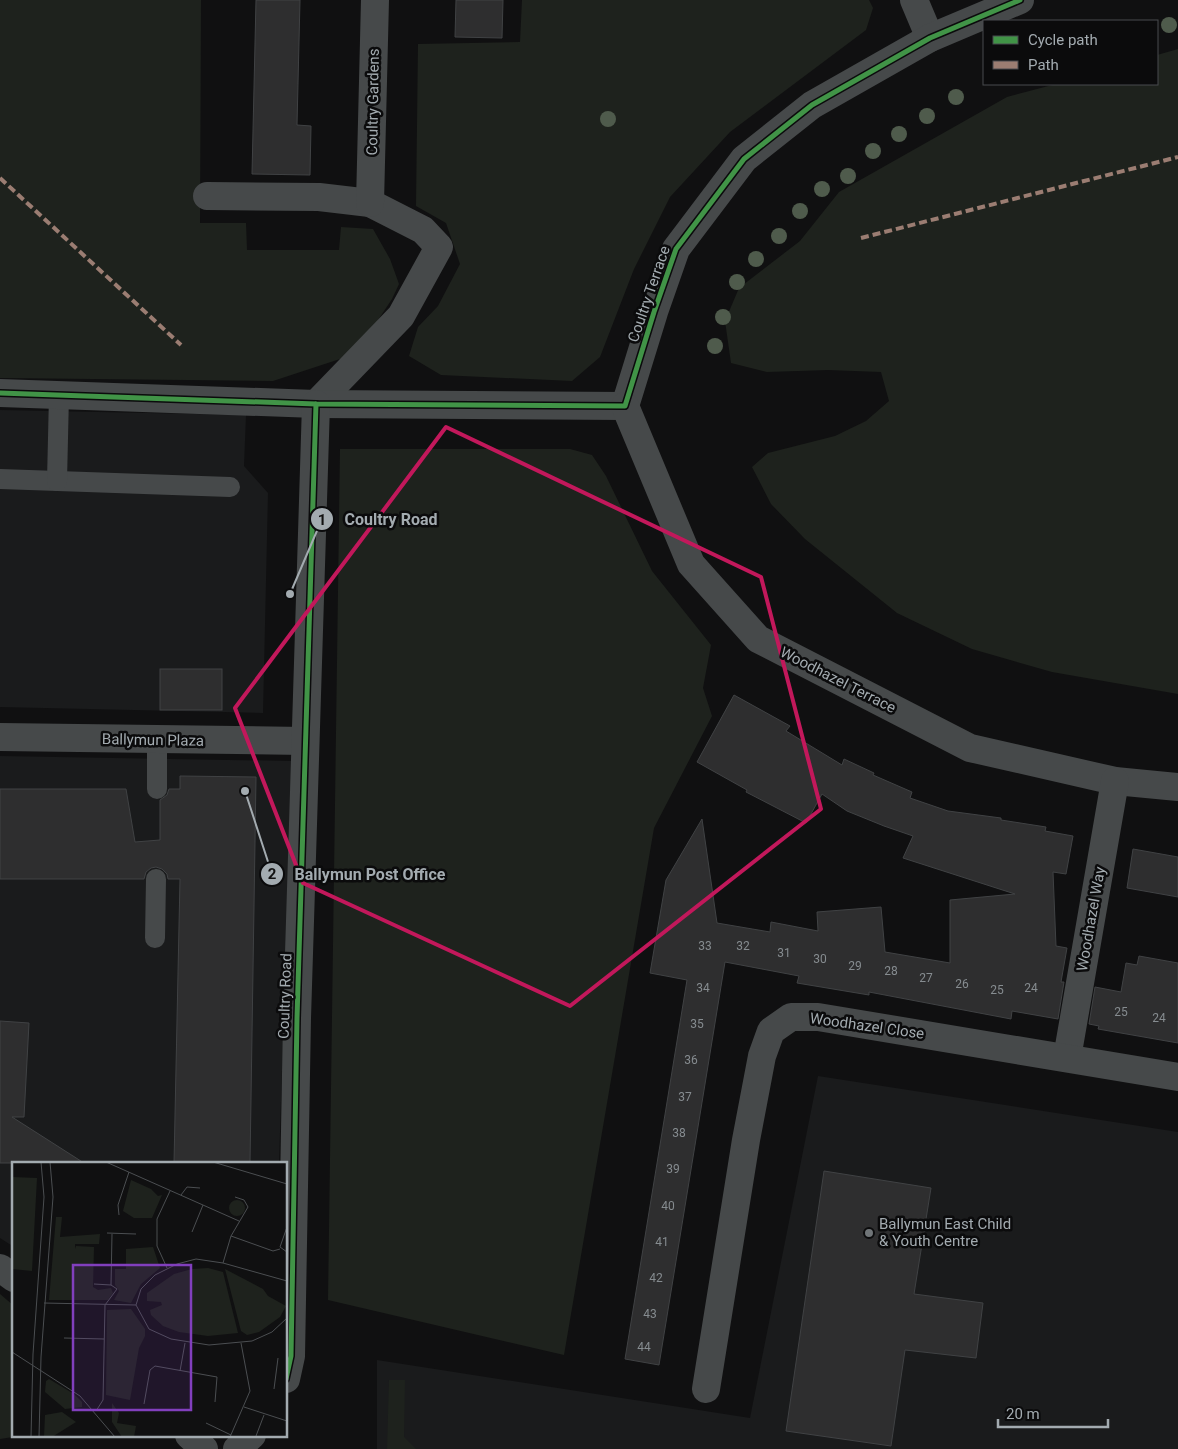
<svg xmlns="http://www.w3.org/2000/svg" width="1178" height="1449" font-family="Roboto,sans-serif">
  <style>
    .built { fill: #1a1b1c }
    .green { fill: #1e221d }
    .building { fill: #2e2e2f; stroke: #404244 }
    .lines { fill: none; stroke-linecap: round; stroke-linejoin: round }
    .service { stroke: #46494a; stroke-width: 20 }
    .minor { stroke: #46494a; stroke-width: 28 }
    .quiet { stroke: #9b7d72; stroke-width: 4; stroke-dasharray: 8 4; stroke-linecap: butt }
    .cycleway-casing { stroke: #0b0b0c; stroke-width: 8 }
    .cycleway { stroke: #419447; stroke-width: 5 }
    .tree { fill: #4f5b4c }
    .marked { fill: none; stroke: #c2185b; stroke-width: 4; stroke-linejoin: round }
    .poi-dot { fill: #707578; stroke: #0b0b0c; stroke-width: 2 }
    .labels { text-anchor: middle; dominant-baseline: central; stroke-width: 5; stroke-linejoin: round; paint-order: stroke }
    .number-label { font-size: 12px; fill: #868c90 }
    .street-label { font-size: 15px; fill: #a3abb0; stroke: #0b0b0c }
    .poi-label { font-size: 15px; fill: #a3abb0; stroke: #0b0b0c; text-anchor: start }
    .inset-road { fill: none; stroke: #4b4e51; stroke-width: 1 }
    .view { fill: #813fbd; fill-opacity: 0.15; stroke: #813fbd; stroke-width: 2.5 }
    .inset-edge { fill: none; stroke: #a3abb0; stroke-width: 2.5 }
    .leader { fill: none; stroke: #a3abb0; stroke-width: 2 }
    .callout-dot { fill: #a3abb0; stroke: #0b0b0c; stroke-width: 2 }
    .mark-label { font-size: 15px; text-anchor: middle; font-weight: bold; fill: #111 }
    .callout-label { font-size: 16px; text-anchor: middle; font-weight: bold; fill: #a3abb0; stroke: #0b0b0c; stroke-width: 5; stroke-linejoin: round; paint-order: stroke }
  </style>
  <rect width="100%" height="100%" fill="#101011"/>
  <g class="built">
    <path d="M 0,410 L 246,415 L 244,466 L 268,493 L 263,713 L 0,707 Z"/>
    <path d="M 0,756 L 292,761 L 279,1163 L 14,1163 L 14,1247 L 0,1238 Z"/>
    <path d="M 818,1076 L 1178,1132 L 1178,1449 L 377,1449 L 377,1360 L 750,1418 Z"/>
  </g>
  <g class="green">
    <path d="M 0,0 L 201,0 L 200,223 L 246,223 L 247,250 L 339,250 L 341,227 L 373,229 L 390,259 L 399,284 L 392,299 L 374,326 L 346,357 L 273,381 L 0,378 Z"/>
    <path d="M 522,0 L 869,0 L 873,8 L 866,30 L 730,132 L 670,197 L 634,269 L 600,357 L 572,381 L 441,375 L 409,356 L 418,327 L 438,306 L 460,264 L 446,223 L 416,206 L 418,44 L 520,42 Z"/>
    <path d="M 1178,49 L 1178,694 L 1052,672 L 972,649 L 897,613 L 805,539 L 771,504 L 752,467 L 768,453 L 835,436 L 866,421 L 889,401 L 881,372 L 828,370 L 767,372 L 731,363 L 725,321 L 739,288 L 800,241 L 839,192 L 1007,97 L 1056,84 L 1157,84 L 1157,55 Z"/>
    <path d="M 340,449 L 570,449 L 592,455 L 606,476 L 652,571 L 711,645 L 703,688 L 712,716 L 654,828 L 564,1355 L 328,1300 Z"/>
    <path d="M 0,1294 L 14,1306 L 14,1435 L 26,1435 L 0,1439 Z"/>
    <path d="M 389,1380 L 405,1380 L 404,1437 L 416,1449 L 387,1449 Z"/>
  </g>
  <g class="building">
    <path d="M 256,0 L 300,0 L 297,125 L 311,126 L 310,175 L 252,174 Z"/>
    <path d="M 456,0 L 503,0 L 502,38 L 455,37 Z"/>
    <rect x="160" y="669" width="62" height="41"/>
    <path d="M 734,695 L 790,726 L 786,731 L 842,765 L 844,759 L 874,773 L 873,775 L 912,792 L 910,798 L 948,811 L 1001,818 L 1001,820 L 1046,827 L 1045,831 L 1073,836 L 1066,874 L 1053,872 L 1056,946 L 1067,948 L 1061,982 L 1064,982 L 1058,1019 L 1012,1011 L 1011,1019 L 869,992 L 869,995 L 797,983 L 799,976 L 725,962 L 659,1365 L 625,1359 L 687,980 L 650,973 L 666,880 L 702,819 L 717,923 L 770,932 L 771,922 L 818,931 L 817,912 L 881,907 L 885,952 L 950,963 L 950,900 L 1015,894 L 903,858 L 913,836 L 884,826 L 847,811 L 822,794 L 806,823 L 746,792 L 747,790 L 697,762 Z"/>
    <path d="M 180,776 L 256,777 L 250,1163 L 174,1163 L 180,879 L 168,879 L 167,874 L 162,869 L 156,867 L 151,868 L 146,872 L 144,879 L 0,879 L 0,789 L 126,789 L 135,842 L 160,840 L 160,800 L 167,795 L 169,789 L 180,789 Z"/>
    <path d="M 1133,849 L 1178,857 L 1178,897 L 1127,888 Z"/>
    <path d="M 1139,956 L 1178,963 L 1178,1043 L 1098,1029 L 1099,1026 L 1089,1024 L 1095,987 L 1121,992 L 1126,963 L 1137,965 Z"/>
    <path d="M 0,1021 L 29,1023 L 24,1117 L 12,1117 L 84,1163 L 0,1163 Z"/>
    <path d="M 824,1171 L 931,1188 L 914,1294 L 983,1303 L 976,1358 L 905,1350 L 891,1446 L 786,1431 Z"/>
  </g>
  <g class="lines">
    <g class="service">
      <path d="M 0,479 L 230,487"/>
      <path d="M 57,481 L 59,395"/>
      <path d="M 157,789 L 157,740"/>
      <path d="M 155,938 L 156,879"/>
    </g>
    <g class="minor">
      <path d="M 914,0 L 930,38"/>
      <path d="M 207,196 L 319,197 L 370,203 L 423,230 L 439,247 L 401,316 L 316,404"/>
      <path d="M 370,203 L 375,0"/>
      <path d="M 0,393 L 316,404 L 625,406 L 654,312 L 676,249 L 744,159 L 812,105 L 930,38 L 1020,0"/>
      <path d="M 625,406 L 691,564 L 758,639 L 970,748 L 1115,781 L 1178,787"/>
      <path d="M 0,737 L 305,741"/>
      <path d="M 1067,1058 L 1115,781"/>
      <path d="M 0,1268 L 14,1278"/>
      <path d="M 286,1379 L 291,1356 L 297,1018 L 316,404"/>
      <path d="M 706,1389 L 746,1140 L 762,1056 L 771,1031 L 791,1017 L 818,1017 L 1178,1077"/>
      <path d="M 189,1435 L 204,1449"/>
      <path d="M 237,1449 L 252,1435"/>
    </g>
    <g class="quiet">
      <path d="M 0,178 L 181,345"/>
      <path d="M 861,238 L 1178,157"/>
    </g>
    <g class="cycleway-casing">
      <g id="cycleway">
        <path d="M 0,393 L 316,404 L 625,406 L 654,312 L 676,249 L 744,159 L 812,105 L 930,38 L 1020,0"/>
        <path d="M 286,1379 L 291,1356 L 297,1018 L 316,404"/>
      </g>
    </g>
    <use href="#cycleway" class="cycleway"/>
  </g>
  <g class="tree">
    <circle cx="1169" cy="25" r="8"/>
    <circle cx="956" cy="97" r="8"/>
    <circle cx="927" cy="116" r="8"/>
    <circle cx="608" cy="119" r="8"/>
    <circle cx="899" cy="134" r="8"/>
    <circle cx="873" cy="151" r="8"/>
    <circle cx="848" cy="176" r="8"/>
    <circle cx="822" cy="189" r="8"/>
    <circle cx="800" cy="211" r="8"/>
    <circle cx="779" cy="236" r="8"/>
    <circle cx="756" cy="259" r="8"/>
    <circle cx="737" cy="282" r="8"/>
    <circle cx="723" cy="317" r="8"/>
    <circle cx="715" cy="346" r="8"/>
  </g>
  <path class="marked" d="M 446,427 L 761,577 L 821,809 L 570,1006 L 303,883 L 235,708 Z"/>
  <circle class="poi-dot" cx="869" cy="1233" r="5"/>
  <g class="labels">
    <g class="number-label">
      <text x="705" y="946">33</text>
      <text x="743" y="946">32</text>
      <text x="784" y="953">31</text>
      <text x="820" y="959">30</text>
      <text x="855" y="966">29</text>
      <text x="891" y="971">28</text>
      <text x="926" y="978">27</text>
      <text x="962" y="984">26</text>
      <text x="703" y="988">34</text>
      <text x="1031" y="988">24</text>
      <text x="997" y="990">25</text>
      <text x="1121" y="1012">25</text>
      <text x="1159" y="1018">24</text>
      <text x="697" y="1024">35</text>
      <text x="691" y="1060">36</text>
      <text x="685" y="1097">37</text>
      <text x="679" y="1133">38</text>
      <text x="673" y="1169">39</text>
      <text x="668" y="1206">40</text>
      <text x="662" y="1242">41</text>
      <text x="656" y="1278">42</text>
      <text x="650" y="1314">43</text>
      <text x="644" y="1347">44</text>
    </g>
    <g class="street-label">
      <text transform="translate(373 102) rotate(-89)">Coultry Gardens</text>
      <text transform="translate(649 294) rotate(-71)">Coultry Terrace</text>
      <text transform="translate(838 680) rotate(27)">Woodhazel Terrace</text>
      <text transform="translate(153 740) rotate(1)">Ballymun Plaza</text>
      <text transform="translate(1091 919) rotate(-80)">Woodhazel Way</text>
      <text transform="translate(285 996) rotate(-88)">Coultry Road</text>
      <text transform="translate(867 1026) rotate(8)">Woodhazel Close</text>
    </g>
    <g class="poi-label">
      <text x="879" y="1224">Ballymun East Child<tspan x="879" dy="17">&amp; Youth Centre</tspan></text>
    </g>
  </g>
  <g transform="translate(12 1162)">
    <rect width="275" height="275" fill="#101011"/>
    <path d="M 0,15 L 25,16 L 20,109 L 0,107 ZM 119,18 L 139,27 L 146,34 L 150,33 L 140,56 L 122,56 L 111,49 ZM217 46a8 8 0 1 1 16 0a8 8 0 1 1-16 0ZM 44,55 L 50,55 L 48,75 L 88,72 L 87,82 L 63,82 L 63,87 L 64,84 L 82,85 L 81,125 L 86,128 L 99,126 L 101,131 L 96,138 L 37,138 ZM 141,85 L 148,106 L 129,122 L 119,141 L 102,138 L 107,129 L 103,123 L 103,107 L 114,107 L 114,87 ZM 180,107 L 196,106 L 211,110 L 226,171 L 196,174 L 167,170 L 151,164 L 139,153 L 138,148 L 150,143 L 149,140 L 135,139 L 135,131 L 162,112 ZM 213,107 L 251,127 L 256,134 L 274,144 L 268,155 L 247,170 L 235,173 L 229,169 ZM 119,147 L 133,167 L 133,174 L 127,186 L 118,238 L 94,233 L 95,148 ZM 37,217 L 62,232 L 70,240 L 70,245 L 53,247 L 33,230 L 34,219 ZM 100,241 L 107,251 L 105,261 L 124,264 L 122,275 L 110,275 L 100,260 ZM 50,250 L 64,260 L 40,275 L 32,275 L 33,253 Z" fill="#1e221d"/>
    <path class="inset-road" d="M 94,0 L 227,59M 201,0 L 275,22M 169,33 L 175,25 L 188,26M 107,53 L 106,43 L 117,10M 275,65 L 268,85 L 275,90M 180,70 L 191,43M 95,71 L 124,72M 219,74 L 261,89 L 268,87M 211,101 L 219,74 L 236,45 L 232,38 L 223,35M 155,106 L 145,84 L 145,57 L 158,29M 82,122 L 99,123 L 105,127 L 93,143M 99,123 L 100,72M 32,141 L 124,143 L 129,127 L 143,113 L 165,102 L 184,97 L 211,101 L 275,119M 124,143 L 137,167 L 159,177 L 197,183 L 240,179 L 260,170 L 275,156M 52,176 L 92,177M 0,190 L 68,234 L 103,275M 168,209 L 173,181M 262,227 L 266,196M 132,242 L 138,208 L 143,204 L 205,215 L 203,240M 232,245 L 275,259M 84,249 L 91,238 L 93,143M 194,261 L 219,273M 244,274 L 252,253M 19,275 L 21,192 L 32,35 L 29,0M 27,275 L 29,195 L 41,35 L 38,0M 218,275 L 238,229 L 229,181"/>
    <path class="view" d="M 61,103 L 179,103 L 179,248 L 61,248 Z"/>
    <rect width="275" height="275" class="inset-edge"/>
  </g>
  <path class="leader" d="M290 594L322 519M245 791L272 874"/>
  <g class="callout-dot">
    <circle cx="290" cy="594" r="5"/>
    <circle cx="245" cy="791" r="5"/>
    <circle cx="322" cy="519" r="12"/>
    <circle cx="272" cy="874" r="12"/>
  </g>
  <g class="mark-label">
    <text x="322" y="525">1</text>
    <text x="272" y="879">2</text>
  </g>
  <g class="callout-label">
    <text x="391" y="525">Coultry Road</text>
    <text x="370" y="880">Ballymun Post Office</text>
  </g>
  <rect x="983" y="20" width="175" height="65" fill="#0b0b0c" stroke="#484b4e"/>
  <rect x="993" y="36" width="25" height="8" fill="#419447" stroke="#484b4e"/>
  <text x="1028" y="45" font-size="15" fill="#a3abb0">Cycle path</text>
  <rect x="993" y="61" width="25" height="8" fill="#9b7d72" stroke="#484b4e"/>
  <text x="1028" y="70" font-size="15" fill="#a3abb0">Path</text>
  <path d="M998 1419v8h110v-8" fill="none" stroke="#a3abb0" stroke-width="2.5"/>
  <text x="1006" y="1419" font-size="15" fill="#a3abb0" stroke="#0b0b0c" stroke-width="4" paint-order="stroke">20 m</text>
</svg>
